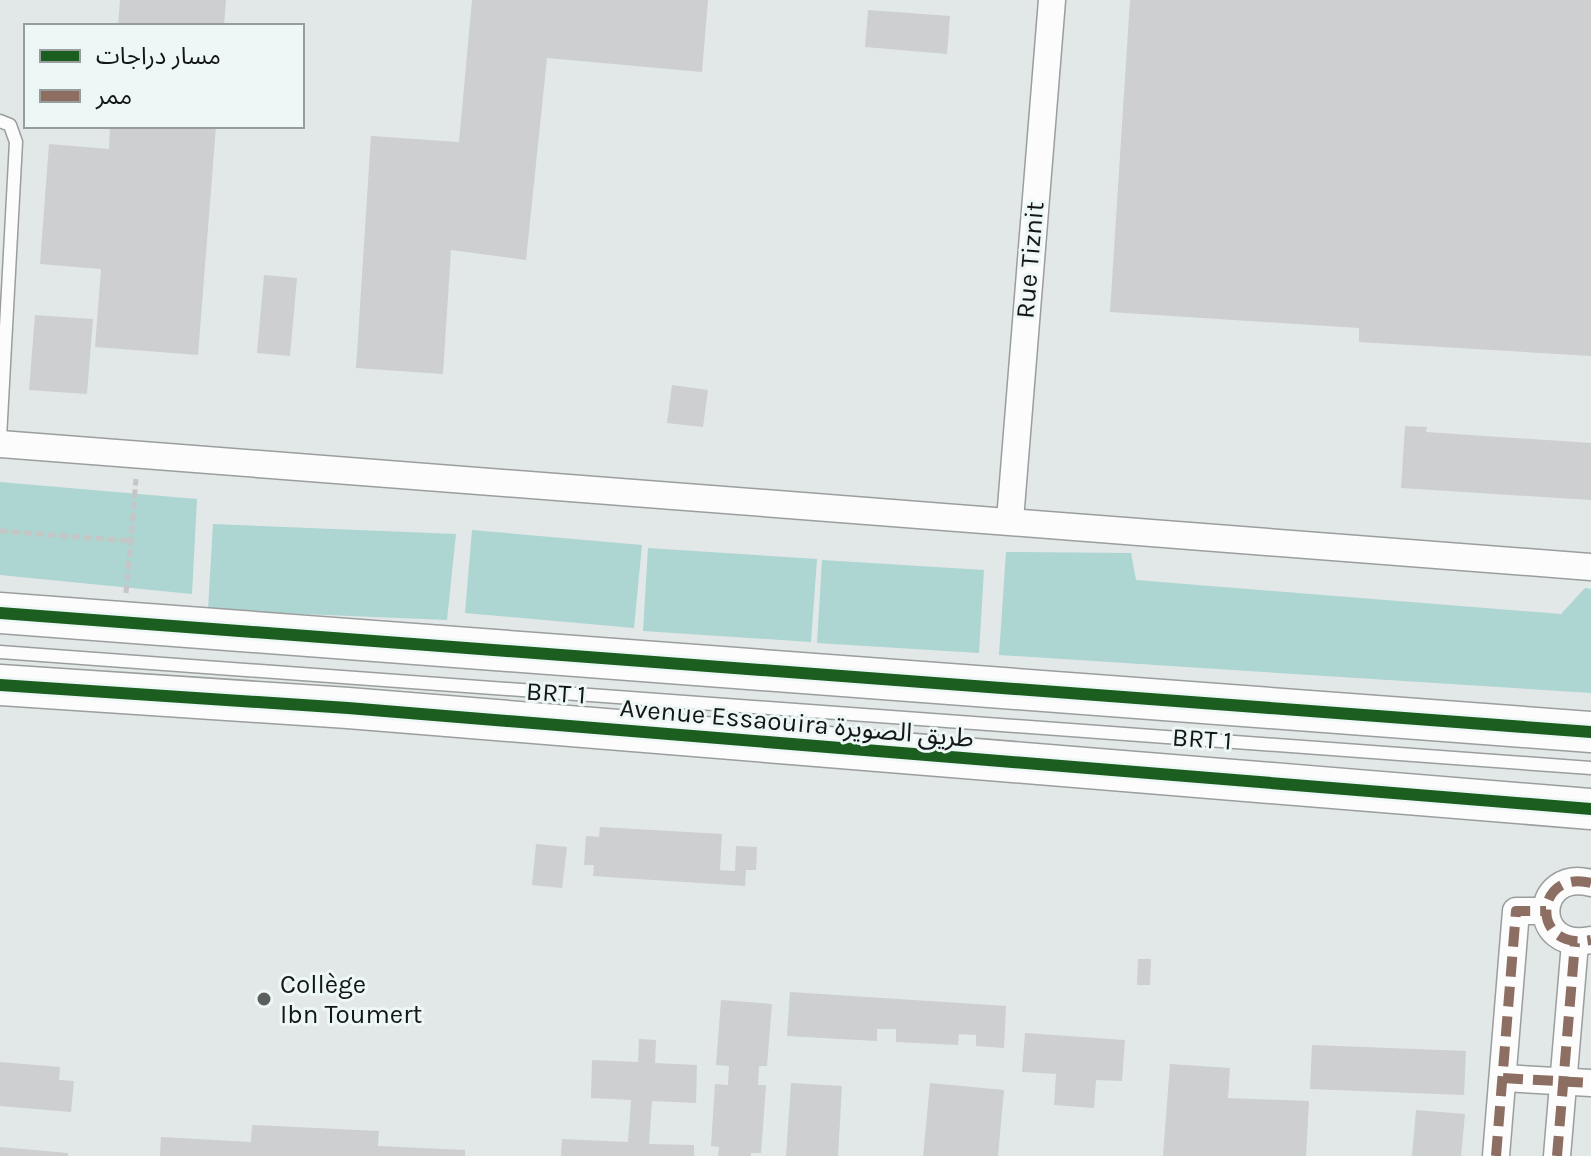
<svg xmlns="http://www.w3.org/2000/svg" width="1591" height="1156" font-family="Karla,'Noto Sans Arabic',sans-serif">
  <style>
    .green { fill: #add5d2 }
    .building { fill: #cdcfd0 }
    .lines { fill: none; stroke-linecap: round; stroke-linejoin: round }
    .lane-casing { stroke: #9a9e9d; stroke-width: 15 }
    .street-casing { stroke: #9a9e9d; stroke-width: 29 }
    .primary-casing { stroke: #9a9e9d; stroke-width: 43 }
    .path { stroke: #c5c6c6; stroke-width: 5; stroke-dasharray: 8 4; stroke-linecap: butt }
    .lane { stroke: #fbfcfb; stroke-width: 12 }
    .street { stroke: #fbfcfb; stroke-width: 26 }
    .primary { stroke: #fbfcfb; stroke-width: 40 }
    .quiet { stroke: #8d6e63; stroke-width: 10; stroke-dasharray: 20 10; stroke-linecap: butt }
    .cycleway-casing { stroke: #edf7f6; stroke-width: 17 }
    .cycleway { stroke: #1b5e20; stroke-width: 12 }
    .poi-dot { fill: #5b605f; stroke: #edf7f6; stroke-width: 3 }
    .labels { text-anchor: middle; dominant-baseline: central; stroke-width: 6; stroke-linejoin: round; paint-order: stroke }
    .street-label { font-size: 26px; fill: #131616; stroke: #edf7f6 }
    .poi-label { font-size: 26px; fill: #131616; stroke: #edf7f6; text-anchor: start }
  </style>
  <rect width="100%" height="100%" fill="#e2e8e7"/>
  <g class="green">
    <path d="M 0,482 L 197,499 L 192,594 L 0,575 Z"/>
    <path d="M 213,524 L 456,534 L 447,620 L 208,610 Z"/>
    <path d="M 472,530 L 642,545 L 634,628 L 465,613 Z"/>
    <path d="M 648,548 L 817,559 L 811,642 L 643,631 Z"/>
    <path d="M 1006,552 L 1131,553 L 1136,580 L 1561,614 L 1585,588 L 1591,589 L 1591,693 L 999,655 Z"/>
    <path d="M 822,560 L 984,570 L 979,653 L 817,643 Z"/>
  </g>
  <g class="building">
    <path d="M 120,0 L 226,0 L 224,26 L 118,26 Z"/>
    <path d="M 472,0 L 708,0 L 702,72 L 547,58 L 526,260 L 451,250 L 443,374 L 356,368 L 371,136 L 459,142 Z"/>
    <path d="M 1130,0 L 1591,0 L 1591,356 L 1359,342 L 1359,328 L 1110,312 Z"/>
    <path d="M 868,10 L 950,16 L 947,54 L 865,47 Z"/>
    <path d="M 110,126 L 216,126 L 198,355 L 95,347 L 101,269 L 40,264 L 49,144 L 109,149 Z"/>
    <path d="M 264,275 L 297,278 L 290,356 L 257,353 Z"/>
    <path d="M 35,315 L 93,319 L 87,394 L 29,390 Z"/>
    <path d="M 672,385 L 708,390 L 703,427 L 667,423 Z"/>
    <path d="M 1405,426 L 1427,427 L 1426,432 L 1591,443 L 1591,500 L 1401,488 Z"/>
    <path d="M 600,827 L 722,834 L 720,870 L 735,871 L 736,846 L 757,847 L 756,870 L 746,870 L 745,886 L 593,876 L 594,865 L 584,865 L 586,836 L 599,837 Z"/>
    <path d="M 536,844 L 567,847 L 562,888 L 532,885 Z"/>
    <path d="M 1138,959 L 1151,959 L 1150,985 L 1137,985 Z"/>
    <path d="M 790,992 L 1006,1006 L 1004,1048 L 976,1046 L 976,1035 L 959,1034 L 958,1045 L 896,1042 L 896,1029 L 877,1029 L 877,1041 L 787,1036 Z"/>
    <path d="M 721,1000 L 772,1004 L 767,1066 L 759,1066 L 758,1085 L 766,1085 L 761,1153 L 751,1153 L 751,1156 L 718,1156 L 719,1147 L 711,1146 L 715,1084 L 728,1085 L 729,1066 L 716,1065 Z"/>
    <path d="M 1025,1033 L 1125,1040 L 1122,1081 L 1096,1080 L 1094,1108 L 1054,1105 L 1056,1074 L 1022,1072 Z"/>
    <path d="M 639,1039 L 656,1040 L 655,1063 L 697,1065 L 696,1103 L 652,1101 L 649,1144 L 694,1145 L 694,1156 L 561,1156 L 562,1139 L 628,1142 L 631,1100 L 591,1098 L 592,1060 L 638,1062 Z"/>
    <path d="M 1312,1045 L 1466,1051 L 1464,1095 L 1310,1089 Z"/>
    <path d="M 0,1062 L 60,1067 L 59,1080 L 74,1081 L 71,1112 L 0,1106 Z"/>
    <path d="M 1170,1064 L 1230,1068 L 1228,1098 L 1309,1101 L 1306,1156 L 1163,1156 Z"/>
    <path d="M 791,1083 L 842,1086 L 838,1156 L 786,1156 Z"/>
    <path d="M 930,1083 L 1004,1090 L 998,1156 L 923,1156 Z"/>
    <path d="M 1416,1110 L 1465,1114 L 1461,1156 L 1412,1156 Z"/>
    <path d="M 252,1125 L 379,1131 L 378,1146 L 465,1150 L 465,1156 L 160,1156 L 161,1137 L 251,1142 Z"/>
    <path d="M 0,1147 L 68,1153 L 68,1156 L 0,1156 Z"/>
  </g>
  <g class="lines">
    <g class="lane-casing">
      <g id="lane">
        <path d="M 0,121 L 10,125 L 16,142 L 0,438"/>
        <path d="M 0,652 L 1591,768"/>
      </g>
    </g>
    <g class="street-casing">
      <g id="street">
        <path d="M 0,444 L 1591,567"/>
        <path d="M 1010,520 L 1052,0"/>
        <path d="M 1591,883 C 1534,868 1529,952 1591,940"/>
        <path d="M 1503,1078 L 1591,1083"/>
        <path d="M 1496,1156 L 1516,911 L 1546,911"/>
        <path d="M 1557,1156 L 1575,943"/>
      </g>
    </g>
    <g class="primary-casing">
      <g id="primary">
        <path d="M 0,613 L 1591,732"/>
        <path d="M 0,685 L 348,708 L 1591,809"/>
      </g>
    </g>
    <g class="path">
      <path d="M 0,531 L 132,541"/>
      <path d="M 126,593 L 136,479"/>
    </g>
    <use href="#lane" class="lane"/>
    <use href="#street" class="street"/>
    <use href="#primary" class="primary"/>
    <g class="quiet">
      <path d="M 1591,883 C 1534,868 1529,952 1591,940"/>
      <path d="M 1503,1078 L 1591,1083"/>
      <path d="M 1496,1156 L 1516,911 L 1546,911"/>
      <path d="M 1557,1156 L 1575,943"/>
    </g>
    <g class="cycleway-casing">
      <g id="cycleway">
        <path d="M 0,613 L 1591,732"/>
        <path d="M 0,685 L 348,708 L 1591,809"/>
      </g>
    </g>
    <use href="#cycleway" class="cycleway"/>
  </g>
  <circle class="poi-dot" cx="264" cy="999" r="8"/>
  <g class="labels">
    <g class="street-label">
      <text transform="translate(1030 260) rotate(-85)">Rue Tiznit</text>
      <text transform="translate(556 693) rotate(4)">BRT 1</text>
      <text transform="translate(797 723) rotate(5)">Avenue Essaouira طريق الصويرة</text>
      <text transform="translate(1202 739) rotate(4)">BRT 1</text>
    </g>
    <g class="poi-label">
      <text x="280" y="984">Collège<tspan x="280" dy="30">Ibn Toumert</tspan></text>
    </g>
  </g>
  <rect x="24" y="24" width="280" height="104" fill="#edf7f6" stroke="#969d9c" stroke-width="2"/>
  <rect x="40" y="50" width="40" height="12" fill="#1b5e20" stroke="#969d9c" stroke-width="2"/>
  <text x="96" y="64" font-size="24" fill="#131616">مسار دراجات</text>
  <rect x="40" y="90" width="40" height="12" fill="#8d6e63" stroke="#969d9c" stroke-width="2"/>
  <text x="96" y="104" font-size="24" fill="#131616">ممر</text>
</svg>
